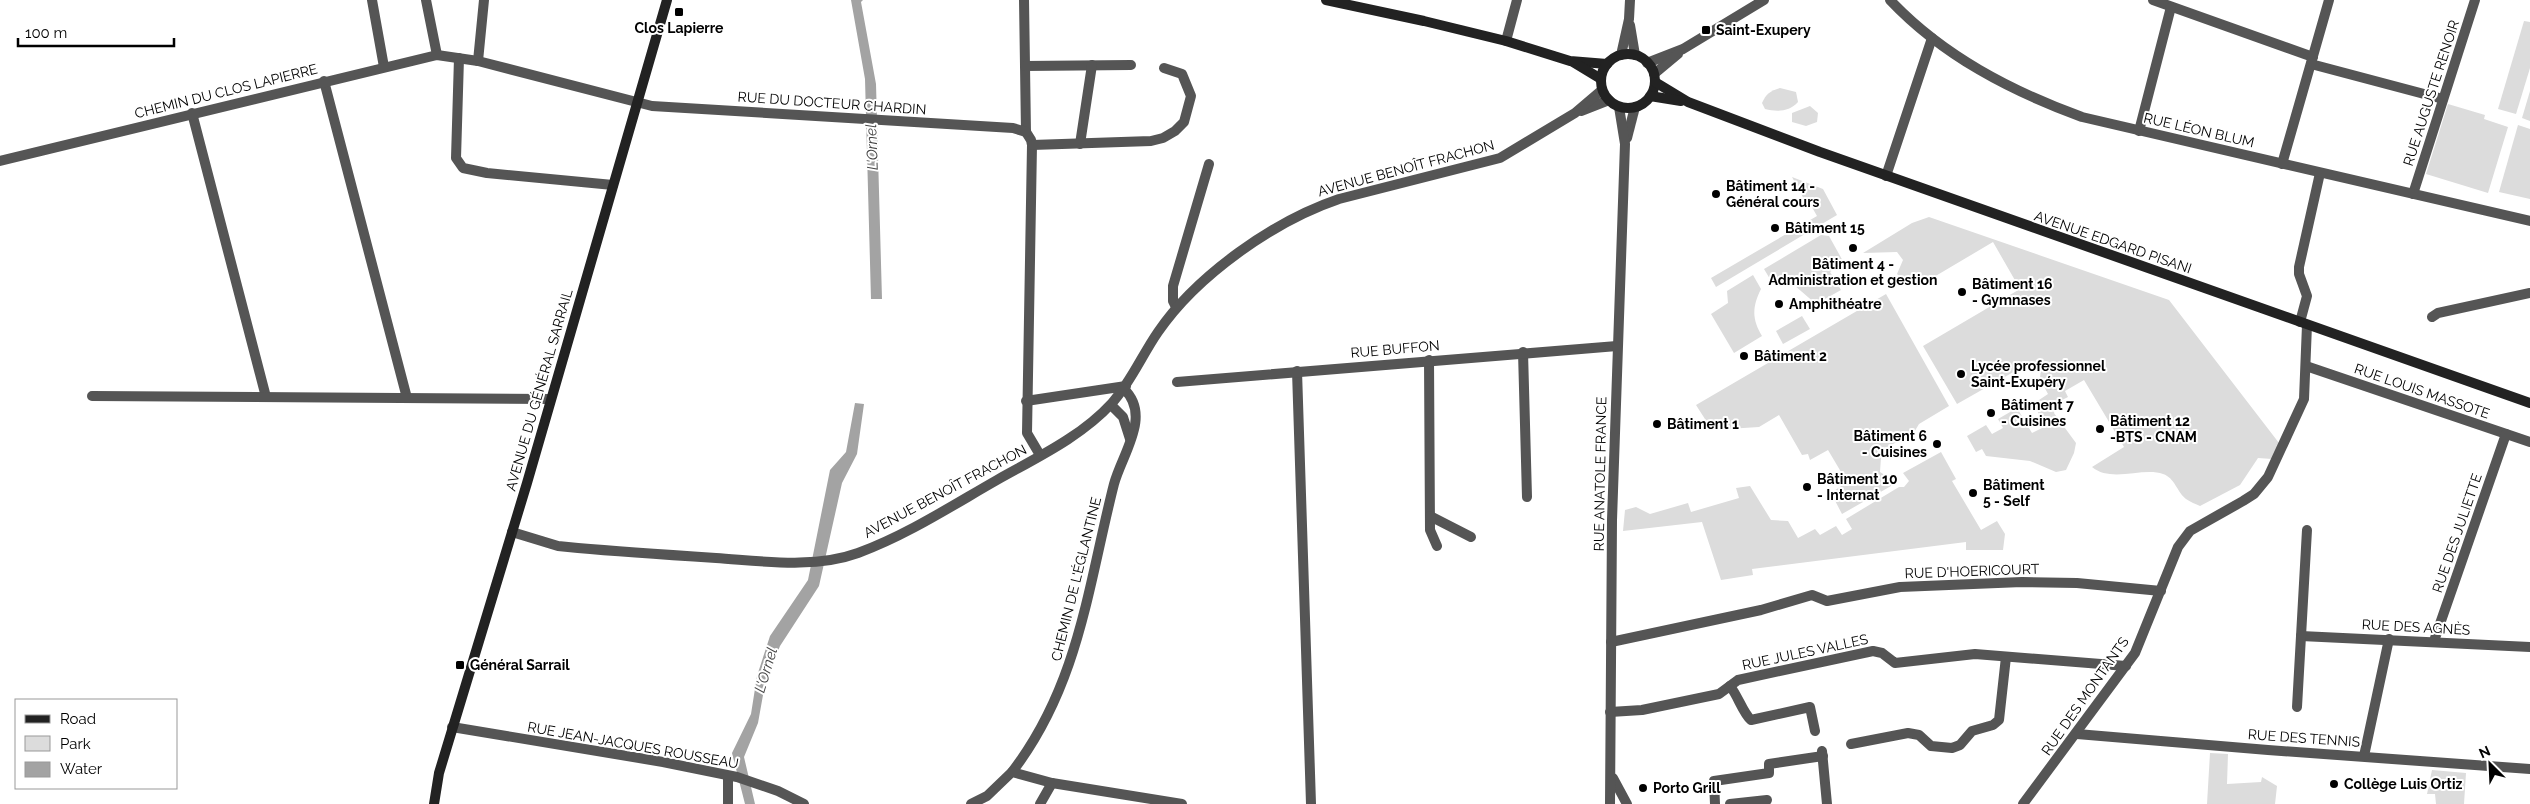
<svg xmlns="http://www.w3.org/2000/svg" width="2530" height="804" font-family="Raleway,sans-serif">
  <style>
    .green { fill: #dcdcdc }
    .water { fill: #a3a3a3 }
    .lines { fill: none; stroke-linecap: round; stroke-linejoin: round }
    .minor { stroke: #555; stroke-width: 10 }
    .tertiary { stroke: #555; stroke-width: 10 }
    .secondary { stroke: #222; stroke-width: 10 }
    .poi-dot { fill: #000; stroke: #fff; stroke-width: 2 }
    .labels { text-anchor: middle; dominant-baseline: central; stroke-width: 4; stroke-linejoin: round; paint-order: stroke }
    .poi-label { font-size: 14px; font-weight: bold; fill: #000; stroke: #fff; text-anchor: start }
    .street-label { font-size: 14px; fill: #000; stroke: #fff }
    .water-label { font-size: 15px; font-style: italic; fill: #444; stroke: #fff }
  </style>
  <rect width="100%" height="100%" fill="#fff"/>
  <g class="green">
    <path d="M 2524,21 L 2530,22 L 2530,68 L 2516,114 L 2498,109 Z"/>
    <path d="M 1780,88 L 1796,92 L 1798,102 C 1789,112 1777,112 1765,109 L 1762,103 C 1766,94 1770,91 1780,88 Z"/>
    <path d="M 2530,91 L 2530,121 L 2522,118 Z"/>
    <path d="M 2448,104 L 2485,115 L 2484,119 L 2508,127 L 2488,193 L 2426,174 Z"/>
    <path d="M 1810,106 L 1818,113 L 1817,122 L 1806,126 L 1792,122 L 1792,113 Z"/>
    <path d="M 2518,125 L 2530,129 L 2530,199 L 2499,192 Z"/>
    <path d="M 1792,177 L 1823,189 L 1837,215 L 1716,287 L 1711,278 L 1817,216 L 1809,202 L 1806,203 Z"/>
    <path d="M 1929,217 L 2169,300 L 2279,443 L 2272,459 L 2258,458 L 2240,485 L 2200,506 C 2196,504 2190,502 2186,499 C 2177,492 2175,478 2163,474 C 2143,467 2111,483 2092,467 L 2124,447 L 2084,380 L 2065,391 L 2068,397 L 2058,402 L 2054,413 L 2076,443 L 2074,453 L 2066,470 L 2056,472 L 2030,461 L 1986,456 L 1982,449 L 1976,452 L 1967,436 L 1986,425 L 1992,434 L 2003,428 L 1998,419 L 2017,408 L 2032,433 L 2046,426 L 2033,404 L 2048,394 L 2040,379 L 2041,366 L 2031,362 L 1957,404 L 1923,346 L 2020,289 L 1993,242 L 1917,287 L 1908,284 L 1897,274 L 1903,260 L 1897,252 L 1863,253 L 1912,223 Z"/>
    <path d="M 1821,235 L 1829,236 L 1844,263 L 1830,272 L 1841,290 L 1816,304 L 1794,285 L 1773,284 L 1764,269 Z"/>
    <path d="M 1753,275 L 1761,289 C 1752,307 1752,319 1762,336 L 1734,353 L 1711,314 L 1728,303 L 1727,291 Z"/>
    <path d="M 1886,294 L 1949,406 L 1919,424 L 1913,434 L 1887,447 L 1881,457 L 1880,472 L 1891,479 L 1891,486 L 1842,514 L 1831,493 L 1847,482 L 1828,450 L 1810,460 L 1808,454 L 1802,455 L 1779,415 L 1759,427 L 1712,430 L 1696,405 Z"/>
    <path d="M 1802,316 L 1810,329 L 1783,344 L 1776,331 Z"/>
    <path d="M 1941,452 L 1956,479 L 1952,481 L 1981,530 L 1997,521 L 2005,534 L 2003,550 L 1966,550 L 1966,542 L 1752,569 L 1753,575 L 1721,580 L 1702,522 L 1623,531 L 1625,510 L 1636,507 L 1650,514 L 1688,503 L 1691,512 L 1739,498 L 1736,488 L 1750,486 L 1771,520 L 1788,521 L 1798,538 L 1815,529 L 1820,535 L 1836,526 L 1842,535 L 1852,529 L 1846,519 L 1899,487 L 1904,487 L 1909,481 L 1903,473 Z"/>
    <path d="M 2210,753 L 2228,754 L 2227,784 L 2261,782 L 2262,777 L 2277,786 L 2275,804 L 2207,804 Z"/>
    <path d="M 2432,770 L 2466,773 L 2464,804 L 2436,804 L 2435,794 L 2427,794 Z"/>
  </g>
  <g class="water">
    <path d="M 851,0 L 863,0 L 861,2 L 876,84 L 882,299 L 871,299 L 865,79 Z"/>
    <path d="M 855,403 L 864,404 L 857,454 L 842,483 L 819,586 L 780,646 L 765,684 L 758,723 L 744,757 L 755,804 L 745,804 L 732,753 L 751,714 L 757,676 L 770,636 L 808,580 L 830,470 L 846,452 Z"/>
  </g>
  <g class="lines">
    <g class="minor">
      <path d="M 372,0 L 384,67"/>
      <path d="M 426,0 L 437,55"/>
      <path d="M 1024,0 L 1026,132"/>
      <path d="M 2153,0 L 2313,57"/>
      <path d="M 1506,41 L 1517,0"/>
      <path d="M 459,58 L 456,158 L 463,168 L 487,173 L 613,185"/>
      <path d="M 478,61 L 484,0"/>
      <path d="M 2311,64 L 2443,99"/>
      <path d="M 1025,66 L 1131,65"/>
      <path d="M 324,81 L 407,398"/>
      <path d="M 192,113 L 266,397"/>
      <path d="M 2139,131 L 2171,7"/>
      <path d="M 1026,132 L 1031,140 L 1032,145 L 1027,433 L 1040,455"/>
      <path d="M 1080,144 L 1092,65"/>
      <path d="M 1032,145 L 1151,141 L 1163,138 L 1175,131 L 1184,122 L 1191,96 L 1182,74 L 1164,68"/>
      <path d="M 0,161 L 437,55 L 478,61 L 652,106 L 1013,128 L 1026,132"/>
      <path d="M 2282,164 L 2329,0"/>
      <path d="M 1886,176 L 1932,38"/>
      <path d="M 2413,194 L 2475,0"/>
      <path d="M 1176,307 L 1173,301 L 1173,286 L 1209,164"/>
      <path d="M 2432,317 L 2438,313 L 2530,293"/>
      <path d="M 2300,322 L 2307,296 L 2299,274 L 2299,267 L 2320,173"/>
      <path d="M 1523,352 L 1527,497"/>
      <path d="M 1429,360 L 1430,530 L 1437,546"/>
      <path d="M 2306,366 L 2530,442"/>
      <path d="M 1297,371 L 1311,804"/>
      <path d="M 1177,382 L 1617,346"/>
      <path d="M 92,396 L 550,399"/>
      <path d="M 1026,401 L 1126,386"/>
      <path d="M 1111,405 L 1123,417 L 1130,439"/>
      <path d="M 1430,516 L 1471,537"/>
      <path d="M 2301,636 L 2530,647"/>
      <path d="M 2434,641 L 2506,434"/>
      <path d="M 1611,642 L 1761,610 L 1812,595 L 1827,601 L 1900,587 L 2022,582 L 2077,583 L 2161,591"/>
      <path d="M 1730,686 C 1738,696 1743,713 1751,720 L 1810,707 L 1815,731"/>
      <path d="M 2297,707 L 2307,530"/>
      <path d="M 1610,712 L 1642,710 L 1719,694 L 1738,680 L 1873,651 L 1882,653 L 1895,663 L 1975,654 L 2126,666"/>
      <path d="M 2077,734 L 2268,750 L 2530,769"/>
      <path d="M 1851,744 L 1908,733 L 1919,735 L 1931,746 L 1952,748 L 1960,745 L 1972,731 L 1993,725 L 1999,720 L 2006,657"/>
      <path d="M 1822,751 L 1827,804"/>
      <path d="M 2364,756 L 2389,639"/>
      <path d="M 1012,772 C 1079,685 1088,586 1114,484 C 1122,454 1152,416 1124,389"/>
      <path d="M 728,804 L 728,776"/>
      <path d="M 1040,804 L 1052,783"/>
      <path d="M 1715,804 L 1714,781 L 1769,773 L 1769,764 L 1823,756"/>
      <path d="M 1730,804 L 1767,800"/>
    </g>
    <g class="tertiary">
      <path d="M 1890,0 C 1943,56 2011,91 2082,117 L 2530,221"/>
      <path d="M 1630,25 L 1635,55"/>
      <path d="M 1621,55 L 1629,19 L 1630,0"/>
      <path d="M 1647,63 L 1683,49 L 1764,0"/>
      <path d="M 1654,74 L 1678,54"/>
      <path d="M 1581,111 L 1609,100"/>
      <path d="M 1627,138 L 1635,107"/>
      <path d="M 512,532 L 558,546 L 578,548 C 624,552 670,555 716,558 C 762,561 814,569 858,553 C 907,535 953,505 997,480 C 1036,458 1081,437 1112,403 C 1131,382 1142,355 1158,332 C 1197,275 1274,221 1339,199 L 1500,158 L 1575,113 L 1602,90"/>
      <path d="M 452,727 L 663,762 L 737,777 L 778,791 L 804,804"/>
      <path d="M 1613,778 L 1627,804"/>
      <path d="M 971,804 L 987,796 L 1012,772 L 1052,783 L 1182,804"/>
      <path d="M 1610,804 L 1612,520 L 1625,144 L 1619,107"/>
      <path d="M 2023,804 L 2135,653 L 2178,547 L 2190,531 L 2243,501 L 2254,494 L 2268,477 L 2304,399 L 2307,325"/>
    </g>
    <g class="secondary">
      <path d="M 1326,0 L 1424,21 L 1506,41 L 1570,61 L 1607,64"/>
      <circle cx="1628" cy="81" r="27"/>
      <path d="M 1573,62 L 1601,79"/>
      <path d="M 1655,82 L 1688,102 L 1820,152 L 2530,403"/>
      <path d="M 1650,96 L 1681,101"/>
      <path d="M 434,804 L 439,773 L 527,483 L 667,0"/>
    </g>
  </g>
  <g class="poi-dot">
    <rect x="674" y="7" width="10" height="10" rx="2.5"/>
    <rect x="1701" y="25" width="10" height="10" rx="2.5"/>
    <circle cx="1716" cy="194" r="5"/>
    <circle cx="1775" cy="228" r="5"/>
    <circle cx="1853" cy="248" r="5"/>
    <circle cx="1962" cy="292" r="5"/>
    <circle cx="1779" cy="304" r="5"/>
    <circle cx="1744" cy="356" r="5"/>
    <circle cx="1961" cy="374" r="5"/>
    <circle cx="1991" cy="413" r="5"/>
    <circle cx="1657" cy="424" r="5"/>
    <circle cx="2100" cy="429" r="5"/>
    <circle cx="1937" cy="444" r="5"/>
    <circle cx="1807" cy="487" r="5"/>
    <circle cx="1973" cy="493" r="5"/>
    <rect x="455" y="660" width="10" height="10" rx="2.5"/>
    <circle cx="2334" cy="784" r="5"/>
    <circle cx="1643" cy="788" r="5"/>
  </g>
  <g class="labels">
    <g class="poi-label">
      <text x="679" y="28" text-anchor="middle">Clos Lapierre</text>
      <text x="1716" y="30">Saint-Exupery</text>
      <text x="1726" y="186">Bâtiment 14 -<tspan x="1726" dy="16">Général cours</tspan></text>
      <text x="1785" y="228">Bâtiment 15</text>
      <text x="1853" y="264" text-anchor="middle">Bâtiment 4 -<tspan x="1853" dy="16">Administration et gestion</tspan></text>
      <text x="1972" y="284">Bâtiment 16<tspan x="1972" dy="16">- Gymnases</tspan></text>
      <text x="1789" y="304">Amphithéatre</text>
      <text x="1754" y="356">Bâtiment 2</text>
      <text x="1971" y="366">Lycée professionnel<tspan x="1971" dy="16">Saint-Exupéry</tspan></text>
      <text x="2001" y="405">Bâtiment 7<tspan x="2001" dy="16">- Cuisines</tspan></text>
      <text x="2110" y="421">Bâtiment 12<tspan x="2110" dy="16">-BTS - CNAM</tspan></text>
      <text x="1667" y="424">Bâtiment 1</text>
      <text x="1927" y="436" text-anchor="end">Bâtiment 6<tspan x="1927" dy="16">- Cuisines</tspan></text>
      <text x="1817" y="479">Bâtiment 10<tspan x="1817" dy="16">- Internat</tspan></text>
      <text x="1983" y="485">Bâtiment<tspan x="1983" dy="16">5 - Self</tspan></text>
      <text x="470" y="665">Général Sarrail</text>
      <text x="2344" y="784">Collège Luis Ortiz</text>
      <text x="1653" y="788">Porto Grill</text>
    </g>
    <g class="street-label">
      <text transform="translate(226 91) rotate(-14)">CHEMIN DU CLOS LAPIERRE</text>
      <text transform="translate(2431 93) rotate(-72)">RUE AUGUSTE RENOIR</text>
      <text transform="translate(832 103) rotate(4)">RUE DU DOCTEUR CHARDIN</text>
      <text transform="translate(2199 130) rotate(13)">RUE LÉON BLUM</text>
      <text transform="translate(1406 168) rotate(-15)">AVENUE BENOÎT FRACHON</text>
      <text transform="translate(2113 242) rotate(19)">AVENUE EDGARD PISANI</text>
      <text transform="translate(1395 349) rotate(-5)">RUE BUFFON</text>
      <text transform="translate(539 390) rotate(-74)">AVENUE DU GÉNÉRAL SARRAIL</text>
      <text transform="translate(2422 391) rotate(19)">RUE LOUIS MASSOTE</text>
      <text transform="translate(1600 474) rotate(-89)">RUE ANATOLE FRANCE</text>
      <text transform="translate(945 491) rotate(-28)">AVENUE BENOÎT FRACHON</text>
      <text transform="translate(2457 533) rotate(-71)">RUE DES JULIETTE</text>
      <text transform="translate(1972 571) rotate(-2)">RUE D'HOERICOURT</text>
      <text transform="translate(1076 579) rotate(-76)">CHEMIN DE L'ÉGLANTINE</text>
      <text transform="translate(2416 627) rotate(3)">RUE DES AGNÈS</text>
      <text transform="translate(1805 652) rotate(-12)">RUE JULES VALLES</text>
      <text transform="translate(2085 696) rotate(-55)">RUE DES MONTANTS</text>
      <text transform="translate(2304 738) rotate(4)">RUE DES TENNIS</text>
      <text transform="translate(633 745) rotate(10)">RUE JEAN-JACQUES ROUSSEAU</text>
    </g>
    <g class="water-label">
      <text transform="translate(872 147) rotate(-92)">L'Ornel</text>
      <text transform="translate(766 670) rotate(-73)">L'Ornel</text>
    </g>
  </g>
  <rect x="15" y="699" width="162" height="90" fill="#ffffff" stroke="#999999"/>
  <rect x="25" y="715" width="25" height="8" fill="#222222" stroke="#999999"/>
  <text x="60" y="724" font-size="15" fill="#000000">Road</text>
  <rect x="25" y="736" width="25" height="15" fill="#dcdcdc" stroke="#999999"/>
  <text x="60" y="749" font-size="15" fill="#000000">Park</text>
  <rect x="25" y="762" width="25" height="15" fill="#a3a3a3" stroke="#999999"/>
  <text x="60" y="774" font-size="15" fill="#000000">Water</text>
  <g transform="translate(2490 764) rotate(336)" stroke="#ffffff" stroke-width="4" paint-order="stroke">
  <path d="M0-4L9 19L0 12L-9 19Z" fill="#000000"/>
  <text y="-8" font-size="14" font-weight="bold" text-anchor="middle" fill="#000000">N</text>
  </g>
  <path d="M18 38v8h156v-8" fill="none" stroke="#000000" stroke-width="2.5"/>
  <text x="25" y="38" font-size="15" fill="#000000" stroke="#ffffff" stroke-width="4" paint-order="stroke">100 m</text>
</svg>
